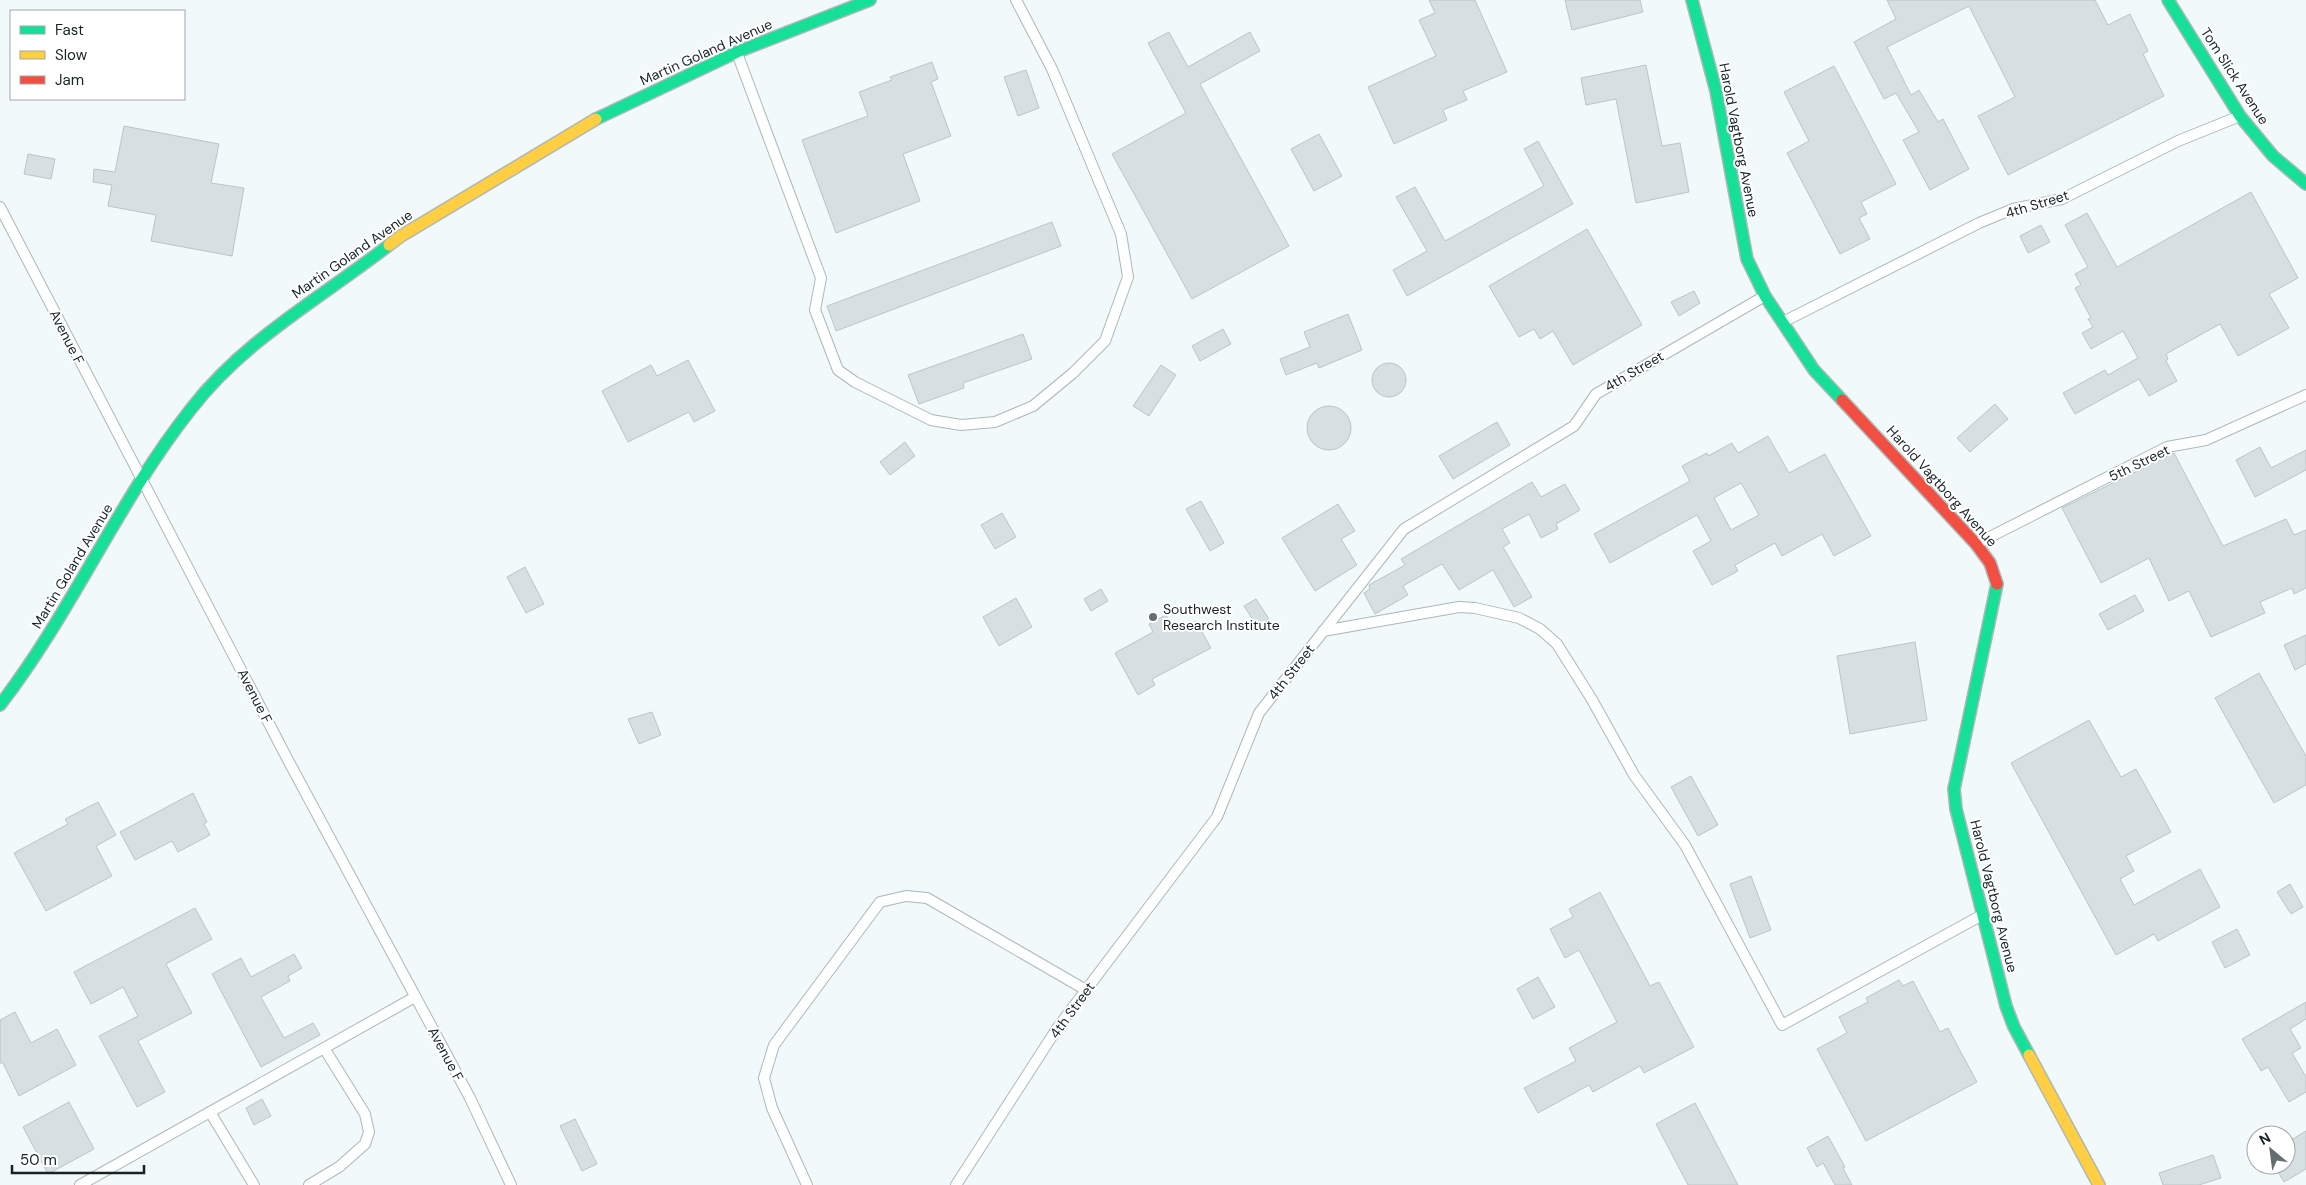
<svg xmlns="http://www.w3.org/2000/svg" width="2306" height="1185" font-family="'DM Sans',sans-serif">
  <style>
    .building { fill: #d6dfe1; stroke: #bcc5c6; fill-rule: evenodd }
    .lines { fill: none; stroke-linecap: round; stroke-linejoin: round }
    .lane-casing { stroke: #aeb7b8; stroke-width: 12 }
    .fast-casing { stroke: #aeb7b8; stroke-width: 14 }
    .slow-casing { stroke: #aeb7b8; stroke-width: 14 }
    .jam-casing { stroke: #aeb7b8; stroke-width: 14 }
    .lane { stroke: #fdfefe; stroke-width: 10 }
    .fast { stroke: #16e098; stroke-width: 11 }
    .slow { stroke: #ffcf43; stroke-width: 11 }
    .jam { stroke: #f24e42; stroke-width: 11 }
    .poi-dot { fill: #646e70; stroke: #fff; stroke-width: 2 }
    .labels { text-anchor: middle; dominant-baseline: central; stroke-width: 4; stroke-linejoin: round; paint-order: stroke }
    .street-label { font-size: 14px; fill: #172325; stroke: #fff }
    .poi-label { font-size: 14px; fill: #172325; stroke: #fff; text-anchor: start }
  </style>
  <rect width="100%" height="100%" fill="#f2f9fa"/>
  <g class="building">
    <path d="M 1429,0 L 1475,0 L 1507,72 L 1463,91 L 1467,100 L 1443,110 L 1447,120 L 1394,144 L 1368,87 L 1436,56 L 1419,20 L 1435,13 Z"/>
    <path d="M 1565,0 L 1640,0 L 1643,12 L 1572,30 Z"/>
    <path d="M 1887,0 L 2095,0 L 2108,25 L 2130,14 L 2148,51 L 2143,54 L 2164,96 L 2008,175 L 1978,116 L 2015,97 L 1969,6 L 1887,47 L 1911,95 L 1919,90 L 1938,122 L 1943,119 L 1969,169 L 1930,190 L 1903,140 L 1919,132 L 1896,93 L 1884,99 L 1854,42 L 1896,19 Z"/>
    <path d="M 1169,32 L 1188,67 L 1250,32 L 1260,51 L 1200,84 L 1289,246 L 1192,299 L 1112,154 L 1186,113 L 1148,43 Z"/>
    <path d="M 932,62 L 938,79 L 931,82 L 951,136 L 903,154 L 920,201 L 836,233 L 802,140 L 868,116 L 859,92 L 892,80 L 890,77 Z"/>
    <path d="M 1646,65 L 1662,146 L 1680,143 L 1689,192 L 1636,203 L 1616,99 L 1586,105 L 1581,78 Z"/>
    <path d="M 1834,66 L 1896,184 L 1861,202 L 1867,214 L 1859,218 L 1870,239 L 1840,254 L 1787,153 L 1809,141 L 1784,92 Z"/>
    <path d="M 1026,70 L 1039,108 L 1018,116 L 1004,77 Z"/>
    <path d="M 124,126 L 219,144 L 211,183 L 244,188 L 232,256 L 151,241 L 156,215 L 108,206 L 112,185 L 93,182 L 94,169 L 115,172 Z"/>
    <path d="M 1319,134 L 1342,176 L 1314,191 L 1291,149 Z"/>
    <path d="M 1538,141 L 1573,204 L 1407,296 L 1393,270 L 1427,251 L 1396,197 L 1415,187 L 1445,241 L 1544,186 L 1524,149 Z"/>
    <path d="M 28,154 L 55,159 L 51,179 L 24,174 Z"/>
    <path d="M 2251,192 L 2298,278 L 2269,294 L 2289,328 L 2238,356 L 2220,324 L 2166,354 L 2168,359 L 2166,361 L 2177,381 L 2149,396 L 2139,379 L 2075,414 L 2063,393 L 2105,370 L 2108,375 L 2138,358 L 2123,331 L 2091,349 L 2082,333 L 2093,327 L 2088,319 L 2091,318 L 2075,288 L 2081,285 L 2075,274 L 2088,267 L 2065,225 L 2087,213 L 2117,267 Z"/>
    <path d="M 1052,222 L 1061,246 L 836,331 L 827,306 Z"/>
    <path d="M 2041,225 L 2050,242 L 2028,253 L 2020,236 Z"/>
    <path d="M 1587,229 L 1642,325 L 1573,365 L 1553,331 L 1540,339 L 1534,329 L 1519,337 L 1489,286 Z"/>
    <path d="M 1694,291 L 1700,303 L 1679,316 L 1671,302 Z"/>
    <path d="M 1348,314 L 1362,350 L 1319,368 L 1317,363 L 1286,375 L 1280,359 L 1310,347 L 1304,332 Z"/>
    <path d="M 1223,329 L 1231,344 L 1200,361 L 1192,346 Z"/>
    <path d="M 1023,334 L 1032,359 L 963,383 L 964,388 L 919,404 L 908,375 Z"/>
    <path d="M 688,360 L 715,411 L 694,422 L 689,412 L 628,442 L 602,391 L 651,365 L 657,376 Z"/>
    <circle cx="1389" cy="380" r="17"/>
    <path d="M 1161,365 L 1176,375 L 1149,416 L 1133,406 Z"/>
    <path d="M 1995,404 L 2008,419 L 1970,452 L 1957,438 Z"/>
    <circle cx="1329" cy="428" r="22"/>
    <path d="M 1497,422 L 1510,445 L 1453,479 L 1439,456 Z"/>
    <path d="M 1768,436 L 1789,473 L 1825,454 L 1871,536 L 1834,556 L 1822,534 L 1782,556 L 1775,543 L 1735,565 L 1738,571 L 1712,585 L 1693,551 L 1711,541 L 1697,515 L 1610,563 L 1594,534 L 1690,481 L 1682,466 L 1707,453 L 1708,456 L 1732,443 L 1738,453 ZM 1741,483 L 1759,515 L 1731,530 L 1714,498 Z"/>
    <path d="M 905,442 L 915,456 L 890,475 L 880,462 Z"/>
    <path d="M 2260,447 L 2271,468 L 2306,450 L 2306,470 L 2255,497 L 2236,460 Z"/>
    <path d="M 2174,453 L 2223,546 L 2286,519 L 2294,535 L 2306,530 L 2306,588 L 2294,594 L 2292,588 L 2260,602 L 2265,613 L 2211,637 L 2189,591 L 2169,601 L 2149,558 L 2101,583 L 2062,508 Z"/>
    <path d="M 1532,482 L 1541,497 L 1565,484 L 1580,510 L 1556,524 L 1558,529 L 1541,538 L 1529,514 L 1502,529 L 1510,543 L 1503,547 L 1532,597 L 1514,607 L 1493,570 L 1459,590 L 1442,564 L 1403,586 L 1408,595 L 1375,614 L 1364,593 L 1370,589 L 1369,585 L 1405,565 L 1401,559 Z"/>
    <path d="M 1201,501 L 1224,543 L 1210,551 L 1186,509 Z"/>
    <path d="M 1338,504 L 1355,531 L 1341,539 L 1357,565 L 1315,591 L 1282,538 Z"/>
    <path d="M 1002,513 L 1016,537 L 995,549 L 981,525 Z"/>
    <path d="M 525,567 L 544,604 L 526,613 L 507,577 Z"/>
    <path d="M 1101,589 L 1108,601 L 1091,611 L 1084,599 Z"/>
    <path d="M 2135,595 L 2144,611 L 2108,630 L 2099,614 Z"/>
    <path d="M 1016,598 L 1032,627 L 999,646 L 983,617 Z"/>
    <path d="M 1256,599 L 1269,619 L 1257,626 L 1244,606 Z"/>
    <path d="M 1166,615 L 1175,632 L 1196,621 L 1211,648 L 1152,679 L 1155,685 L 1138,695 L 1115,653 L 1153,632 L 1149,624 Z"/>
    <path d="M 2306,635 L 2306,664 L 2295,670 L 2284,645 Z"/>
    <path d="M 1915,642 L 1927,720 L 1850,734 L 1837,656 Z"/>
    <path d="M 2259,673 L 2306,756 L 2306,785 L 2274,803 L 2215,698 Z"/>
    <path d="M 652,712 L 661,735 L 639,744 L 628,719 Z"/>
    <path d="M 2089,720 L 2121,777 L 2136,769 L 2171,832 L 2126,856 L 2134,871 L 2120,879 L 2134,905 L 2200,869 L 2220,907 L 2158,941 L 2154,934 L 2116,955 L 2011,763 Z"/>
    <path d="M 1691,776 L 1718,825 L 1698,836 L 1671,787 Z"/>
    <path d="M 193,793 L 207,822 L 204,824 L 210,835 L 178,852 L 172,841 L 135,860 L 120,832 Z"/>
    <path d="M 98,802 L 116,835 L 96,846 L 112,876 L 46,911 L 14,853 L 68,824 L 65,819 Z"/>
    <path d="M 1751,876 L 1771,930 L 1750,938 L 1730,884 Z"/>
    <path d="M 2290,884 L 2303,907 L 2291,914 L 2277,892 Z"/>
    <path d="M 1600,892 L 1650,986 L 1659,982 L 1694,1047 L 1644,1073 L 1640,1066 L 1593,1092 L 1589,1085 L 1538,1113 L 1524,1088 L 1576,1061 L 1569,1048 L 1617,1022 L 1579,950 L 1565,958 L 1550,929 L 1573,917 L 1569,909 Z"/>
    <path d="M 195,908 L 212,939 L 166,964 L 192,1013 L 138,1041 L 165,1092 L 137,1107 L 99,1036 L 138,1016 L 123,987 L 91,1004 L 74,972 Z"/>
    <path d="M 2237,929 L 2250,955 L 2225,968 L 2212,942 Z"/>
    <path d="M 294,954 L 302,968 L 288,976 L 290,981 L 261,997 L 284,1038 L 313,1023 L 320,1035 L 261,1067 L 212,974 L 241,958 L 251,977 Z"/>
    <path d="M 1538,977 L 1555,1007 L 1533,1019 L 1517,989 Z"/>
    <path d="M 1899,980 L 1903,986 L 1913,981 L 1940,1032 L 1948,1028 L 1977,1082 L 1866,1141 L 1817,1049 L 1847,1033 L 1839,1017 L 1868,1002 L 1866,998 Z"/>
    <path d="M 2306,1002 L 2306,1019 L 2290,1029 L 2301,1048 L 2292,1053 L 2306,1077 L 2306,1092 L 2289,1102 L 2268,1067 L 2261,1071 L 2242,1039 Z"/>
    <path d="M 15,1012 L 31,1043 L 57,1029 L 76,1065 L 19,1096 L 3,1063 L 0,1063 L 0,1020 Z"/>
    <path d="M 262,1099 L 271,1116 L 254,1125 L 246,1108 Z"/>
    <path d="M 69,1102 L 94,1149 L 48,1174 L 23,1127 Z"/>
    <path d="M 1695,1103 L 1738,1185 L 1688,1185 L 1656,1124 Z"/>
    <path d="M 575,1119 L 597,1164 L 582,1171 L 560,1126 Z"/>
    <path d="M 2306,1131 L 2306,1169 L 2284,1182 L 2274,1165 L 2286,1165 L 2286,1143 Z"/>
    <path d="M 1828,1136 L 1845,1167 L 1843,1168 L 1852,1185 L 1835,1185 L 1823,1163 L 1817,1167 L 1807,1148 Z"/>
    <path d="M 2213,1155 L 2221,1178 L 2199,1185 L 2163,1185 L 2159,1173 Z"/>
  </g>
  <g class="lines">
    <g class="lane-casing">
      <g id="lane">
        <path d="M 737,53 L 821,278 L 815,310 L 838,370 L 855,382 L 931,420 L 961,425 L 995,422 L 1033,406 L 1073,373 L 1105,341 L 1128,277 L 1121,234 L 1052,69 L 1016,0"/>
        <path d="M 0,207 L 289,762 L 470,1098 L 511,1185"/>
        <path d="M 1783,322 L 1979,223 L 2013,209 L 2062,199 L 2178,141 L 2240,116"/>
        <path d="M 1978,543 L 2167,447 L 2206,440 L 2306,395"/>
        <path d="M 1323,631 L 1459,607 L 1475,608 L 1519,618 L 1540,629 L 1557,644 L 1591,698 L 1634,775 L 1685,845 L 1782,1025 L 1982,915"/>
        <path d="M 210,1112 L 254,1185"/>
        <path d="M 80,1185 L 415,997"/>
        <path d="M 309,1185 L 339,1167 L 365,1144 L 369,1132 L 365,1114 L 324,1048"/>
        <path d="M 807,1185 L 772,1108 L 764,1078 L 774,1045 L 880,902 L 906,896 L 927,898 L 1086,990"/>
        <path d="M 956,1185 L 1058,1027 L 1217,817 L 1259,713 L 1404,529 L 1574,426 L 1596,394 L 1763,297"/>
      </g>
    </g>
    <g class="fast-casing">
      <g id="fast">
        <path d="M 1692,0 L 1716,91 L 1747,259 L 1765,296 L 1814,370 L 1842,400"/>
        <path d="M 2168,0 L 2240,116 L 2273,156 L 2306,184"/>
        <path d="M 596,119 L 737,52 L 870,0"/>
        <path d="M 1997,584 L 1954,789 L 1956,809 L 2006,1006 L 2014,1027 L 2029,1055"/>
        <path d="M 0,705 C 72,612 118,501 191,409 C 244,340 321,298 389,245"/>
      </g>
    </g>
    <g class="slow-casing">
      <g id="slow">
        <path d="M 389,245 L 401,236 L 596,119"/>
        <path d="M 2029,1055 L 2099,1185"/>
      </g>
    </g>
    <g class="jam-casing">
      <path id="jam" d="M 1842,400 L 1976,544 L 1990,563 L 1997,584"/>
    </g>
    <use href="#lane" class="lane"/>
    <use href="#fast" class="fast"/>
    <use href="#slow" class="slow"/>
    <use href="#jam" class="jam"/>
  </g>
  <circle class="poi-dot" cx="1153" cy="617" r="5"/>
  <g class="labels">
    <g class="street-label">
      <text transform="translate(706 52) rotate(-24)">Martin Goland Avenue</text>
      <text transform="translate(2235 76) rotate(57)">Tom Slick Avenue</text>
      <text transform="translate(1739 140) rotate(79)">Harold Vagtborg Avenue</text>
      <text transform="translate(2037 204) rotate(-17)">4th Street</text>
      <text transform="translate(352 254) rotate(-35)">Martin Goland Avenue</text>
      <text transform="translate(67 337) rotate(63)">Avenue F</text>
      <text transform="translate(1634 371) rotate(-30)">4th Street</text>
      <text transform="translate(2139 463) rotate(-26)">5th Street</text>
      <text transform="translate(1942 486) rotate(48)">Harold Vagtborg Avenue</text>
      <text transform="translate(72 566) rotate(-59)">Martin Goland Avenue</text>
      <text transform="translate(1291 672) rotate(-52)">4th Street</text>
      <text transform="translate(255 696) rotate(63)">Avenue F</text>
      <text transform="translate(1994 896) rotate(76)">Harold Vagtborg Avenue</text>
      <text transform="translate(1072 1010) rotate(-54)">4th Street</text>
      <text transform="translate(446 1054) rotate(62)">Avenue F</text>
    </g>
    <g class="poi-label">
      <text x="1163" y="609">Southwest<tspan x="1163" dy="16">Research Institute</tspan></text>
    </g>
  </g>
  <rect x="10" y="10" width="175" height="90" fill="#ffffff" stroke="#a2a7a8"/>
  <rect x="20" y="26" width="25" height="8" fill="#16e098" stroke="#a2a7a8"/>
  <text x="55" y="35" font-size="15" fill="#172325">Fast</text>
  <rect x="20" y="51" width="25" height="8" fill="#ffcf43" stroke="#a2a7a8"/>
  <text x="55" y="60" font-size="15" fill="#172325">Slow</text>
  <rect x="20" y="76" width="25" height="8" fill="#f24e42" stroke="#a2a7a8"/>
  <text x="55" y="85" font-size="15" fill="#172325">Jam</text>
  <g transform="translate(2271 1150) rotate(331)"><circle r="24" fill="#ffffff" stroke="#a2a7a8"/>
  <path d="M0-4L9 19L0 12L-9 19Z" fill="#646e70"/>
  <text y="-8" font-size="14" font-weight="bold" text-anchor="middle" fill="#172325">N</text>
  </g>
  <path d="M12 1165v8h132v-8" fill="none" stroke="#172325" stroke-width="2.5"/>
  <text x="20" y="1165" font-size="15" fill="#172325" stroke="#ffffff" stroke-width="4" paint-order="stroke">50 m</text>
</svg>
